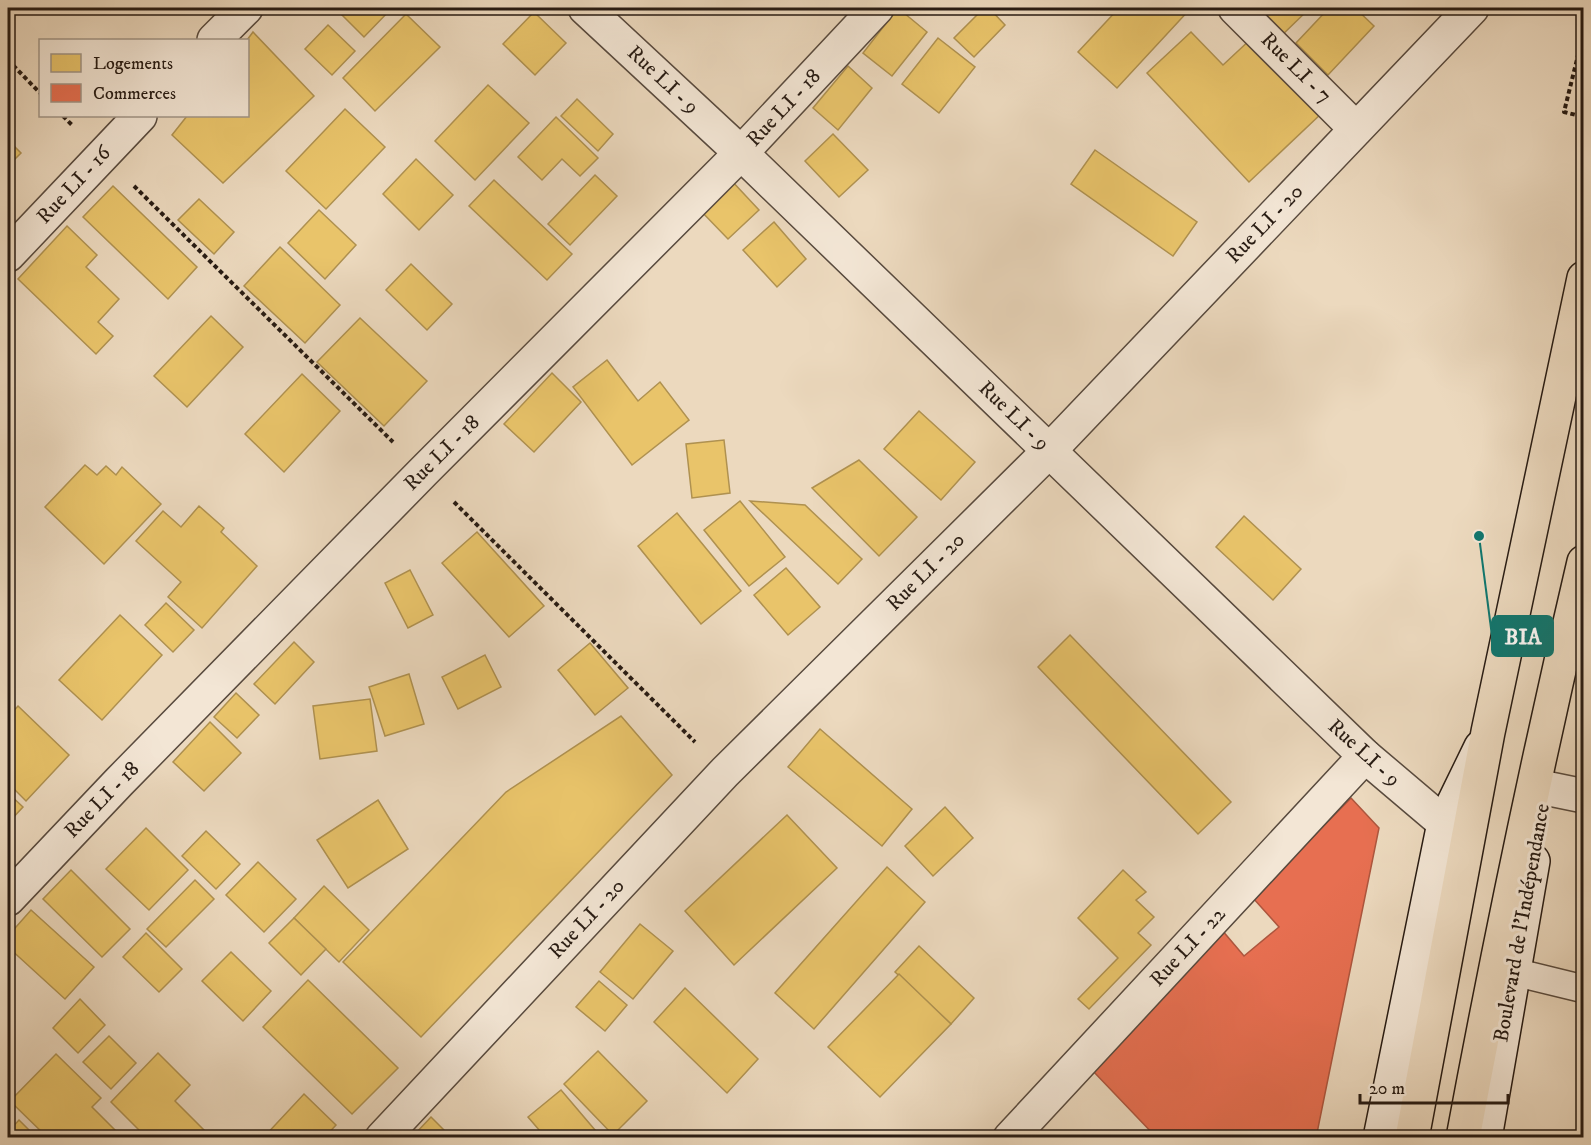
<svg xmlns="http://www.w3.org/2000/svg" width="1591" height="1145" font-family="'IM FELL DW Pica',serif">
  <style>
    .homes { fill: #e9c46a; stroke: #af9150; stroke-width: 1.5 }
    .shops { fill: #e76f51; stroke: #ad563e; stroke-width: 1.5 }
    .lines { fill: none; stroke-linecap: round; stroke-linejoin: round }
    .lane-casing { stroke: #584a3e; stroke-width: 30 }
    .street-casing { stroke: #584a3e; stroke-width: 36 }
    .secondary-casing { stroke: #271b13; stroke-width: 36 }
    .primary-casing { stroke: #271b13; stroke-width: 36 }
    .path { stroke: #271b13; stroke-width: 4; stroke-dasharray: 4.5 3; stroke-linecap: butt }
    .lane { stroke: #f3e6d5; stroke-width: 27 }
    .street { stroke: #f3e6d5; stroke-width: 33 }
    .secondary { stroke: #f3e6d5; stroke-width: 33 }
    .primary { stroke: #ecd9be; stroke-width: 33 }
    .labels { text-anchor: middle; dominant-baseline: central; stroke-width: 6; stroke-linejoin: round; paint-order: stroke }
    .street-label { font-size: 21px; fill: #271b13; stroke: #f3e6d5 }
    .leader { fill: none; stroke: #0f766e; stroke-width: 2 }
    .callout-dot { fill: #0f766e; stroke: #f3e6d5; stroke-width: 2 }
    .callout { fill: #0f766e; stroke: #0f766e; stroke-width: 2 }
    .callout-label { font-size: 22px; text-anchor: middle; font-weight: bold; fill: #fff }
  </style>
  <rect width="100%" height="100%" fill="#ecd9be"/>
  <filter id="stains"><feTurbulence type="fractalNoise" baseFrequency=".00333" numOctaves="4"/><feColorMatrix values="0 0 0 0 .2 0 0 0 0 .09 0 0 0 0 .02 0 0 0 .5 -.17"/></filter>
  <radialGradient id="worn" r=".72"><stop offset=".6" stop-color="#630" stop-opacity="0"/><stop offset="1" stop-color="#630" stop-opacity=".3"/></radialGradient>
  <g class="homes">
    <path d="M 339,8 L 392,8 L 364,37 L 337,10 Z"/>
    <path d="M 898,8 L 927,32 L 892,76 L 863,53 Z"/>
    <path d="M 984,8 L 989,8 L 1005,25 L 974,57 L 954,38 Z"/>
    <path d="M 1119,8 L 1191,8 L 1117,88 L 1078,52 Z"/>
    <path d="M 1247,8 L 1310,8 L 1279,38 Z"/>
    <path d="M 1329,8 L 1355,8 L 1374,26 L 1328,75 L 1296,43 Z"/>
    <path d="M 534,12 L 566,43 L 535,75 L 503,44 Z"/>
    <path d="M 406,14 L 440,47 L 375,111 L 343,78 Z"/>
    <path d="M 328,25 L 355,51 L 332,75 L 305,49 Z"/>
    <path d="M 253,32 L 314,96 L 223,183 L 172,135 L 187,116 L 248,116 L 247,40 Z"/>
    <path d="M 1191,32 L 1223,65 L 1253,37 L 1323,112 L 1249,182 L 1147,73 Z"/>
    <path d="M 938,38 L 975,67 L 939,113 L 902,84 Z"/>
    <path d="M 848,66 L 872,88 L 838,130 L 813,108 Z"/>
    <path d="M 488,85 L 529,123 L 475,180 L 435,141 Z"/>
    <path d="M 577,99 L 613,134 L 598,151 L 561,116 Z"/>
    <path d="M 345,109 L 385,147 L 326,209 L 286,171 Z"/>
    <path d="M 556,117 L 598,158 L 580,176 L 562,159 L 542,180 L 518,157 Z"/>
    <path d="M 833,134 L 868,170 L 839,197 L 805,161 Z"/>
    <path d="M 8,140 L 21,153 L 8,166 Z"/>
    <path d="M 1095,150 L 1197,222 L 1173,256 L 1071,184 Z"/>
    <path d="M 416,159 L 453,195 L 419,230 L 383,194 Z"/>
    <path d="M 595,175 L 617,196 L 570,245 L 548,224 Z"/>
    <path d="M 730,179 L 759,210 L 728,239 L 699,209 Z"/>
    <path d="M 494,180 L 572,254 L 547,280 L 469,206 Z"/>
    <path d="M 113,186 L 197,267 L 168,299 L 83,217 Z"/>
    <path d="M 199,199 L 234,232 L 214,254 L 178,220 Z"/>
    <path d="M 319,210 L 356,245 L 325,279 L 288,243 Z"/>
    <path d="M 774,222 L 806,259 L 777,287 L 743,250 Z"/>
    <path d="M 67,226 L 97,255 L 86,267 L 119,299 L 98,322 L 113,336 L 96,354 L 18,279 Z"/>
    <path d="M 280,247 L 340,305 L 305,343 L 244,286 Z"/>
    <path d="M 411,264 L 452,304 L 427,330 L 386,290 Z"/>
    <path d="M 211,316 L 243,347 L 187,407 L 154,376 Z"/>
    <path d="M 360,318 L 427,381 L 384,426 L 317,362 Z"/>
    <path d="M 607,360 L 638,401 L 660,382 L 689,420 L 632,465 L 573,387 Z"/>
    <path d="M 552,373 L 581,402 L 534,452 L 504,424 Z"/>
    <path d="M 302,374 L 340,411 L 284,472 L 245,434 Z"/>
    <path d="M 919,411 L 975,462 L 941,500 L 884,449 Z"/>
    <path d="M 724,440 L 730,493 L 692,498 L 686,444 Z"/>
    <path d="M 859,460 L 917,517 L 879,556 L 812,488 Z"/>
    <path d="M 85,465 L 97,475 L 106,466 L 116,475 L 122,467 L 161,504 L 104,564 L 45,507 Z"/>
    <path d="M 740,501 L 785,557 L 749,586 L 704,530 Z"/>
    <path d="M 750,501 L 805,505 L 862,559 L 838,584 Z"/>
    <path d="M 199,506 L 224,528 L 221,532 L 257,566 L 202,628 L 168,597 L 181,582 L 136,541 L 163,511 L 181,527 Z"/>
    <path d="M 677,513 L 741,591 L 701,624 L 638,546 Z"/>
    <path d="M 1244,516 L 1301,569 L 1273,600 L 1216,547 Z"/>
    <path d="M 477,532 L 544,606 L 509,637 L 442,563 Z"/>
    <path d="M 786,568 L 820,607 L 788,635 L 754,595 Z"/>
    <path d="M 410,570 L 433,615 L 408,628 L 385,583 Z"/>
    <path d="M 166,603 L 194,630 L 173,652 L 145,625 Z"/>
    <path d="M 120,615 L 162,655 L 102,720 L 59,680 Z"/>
    <path d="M 1070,635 L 1231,802 L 1198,834 L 1038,667 Z"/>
    <path d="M 294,642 L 314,662 L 275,704 L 254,684 Z"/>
    <path d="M 590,643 L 628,688 L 595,715 L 558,670 Z"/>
    <path d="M 485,655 L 501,687 L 458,709 L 442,677 Z"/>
    <path d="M 409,674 L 424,724 L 385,736 L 369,687 Z"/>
    <path d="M 236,693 L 259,715 L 237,738 L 214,717 Z"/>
    <path d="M 370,699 L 377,751 L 320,759 L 313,706 Z"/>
    <path d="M 18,706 L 69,755 L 26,801 L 8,783 L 8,744 L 12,739 L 8,734 L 8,717 Z"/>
    <path d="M 621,716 L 672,775 L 421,1037 L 343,962 L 506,792 Z"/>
    <path d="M 210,722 L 241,753 L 204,791 L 173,762 Z"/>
    <path d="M 820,729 L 912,809 L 882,846 L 788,767 Z"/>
    <path d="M 8,793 L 23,807 L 8,823 Z"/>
    <path d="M 378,800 L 408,849 L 348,888 L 317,840 Z"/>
    <path d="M 945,807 L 973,838 L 933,876 L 905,846 Z"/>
    <path d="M 787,815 L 837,868 L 734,965 L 685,911 Z"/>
    <path d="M 146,828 L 188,870 L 149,910 L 106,869 Z"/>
    <path d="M 206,831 L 240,864 L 216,889 L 182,856 Z"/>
    <path d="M 258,862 L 296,899 L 264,932 L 226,895 Z"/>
    <path d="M 887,867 L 925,902 L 814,1029 L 775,993 Z"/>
    <path d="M 71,870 L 130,929 L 102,957 L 43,899 Z"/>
    <path d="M 1123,870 L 1146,892 L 1136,900 L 1154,917 L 1138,933 L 1151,945 L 1089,1009 L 1078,999 L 1118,958 L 1078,918 Z"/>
    <path d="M 195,880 L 214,899 L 166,947 L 147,929 Z"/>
    <path d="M 324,886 L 369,930 L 339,962 L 294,918 Z"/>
    <path d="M 31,910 L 94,967 L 65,999 L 8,947 L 8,936 Z"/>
    <path d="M 294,918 L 326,949 L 301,975 L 269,943 Z"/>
    <path d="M 640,924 L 673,951 L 633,999 L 600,972 Z"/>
    <path d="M 146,933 L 182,969 L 159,992 L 123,957 Z"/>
    <path d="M 919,946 L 974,998 L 951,1024 L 895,972 Z"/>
    <path d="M 231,952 L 271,991 L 243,1021 L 202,981 Z"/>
    <path d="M 899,974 L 951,1024 L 880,1097 L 828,1047 Z"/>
    <path d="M 308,980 L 398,1068 L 352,1114 L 263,1027 Z"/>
    <path d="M 599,981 L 627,1005 L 605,1031 L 576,1007 Z"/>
    <path d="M 685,988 L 758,1059 L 727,1093 L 654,1022 Z"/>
    <path d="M 80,999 L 105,1025 L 78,1053 L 53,1028 Z"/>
    <path d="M 109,1036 L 136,1063 L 111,1089 L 83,1062 Z"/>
    <path d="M 598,1051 L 647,1101 L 613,1135 L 564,1084 Z"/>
    <path d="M 158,1053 L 190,1085 L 175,1101 L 212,1138 L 147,1138 L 111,1102 Z"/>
    <path d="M 56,1054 L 101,1098 L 92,1107 L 123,1138 L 48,1138 L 10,1101 Z"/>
    <path d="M 561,1090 L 595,1130 L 586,1138 L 546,1138 L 528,1117 Z"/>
    <path d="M 304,1094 L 336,1125 L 324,1138 L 263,1138 Z"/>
    <path d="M 431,1117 L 446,1132 L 441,1138 L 417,1138 L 414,1135 Z"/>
    <path d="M 19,1120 L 37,1138 L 8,1138 L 8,1132 Z"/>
  </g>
  <path class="shops" d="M 1351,798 L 1379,828 L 1316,1138 L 1157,1138 L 1092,1070 L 1221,929 L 1244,956 L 1279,927 L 1253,898 Z"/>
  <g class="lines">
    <g class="lane-casing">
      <path id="lane" d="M 1514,972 L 1584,989"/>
    </g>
    <g class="street-casing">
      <g id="street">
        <path d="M 585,8 L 741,153 L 1365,756 L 1444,823"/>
        <path d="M 1235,8 L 1356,129"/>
        <path d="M 214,40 L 246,8"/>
        <path d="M 8,255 L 140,116"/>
        <path d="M 1545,788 L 1584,796"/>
        <path d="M 8,899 L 119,782 L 423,472 L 741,153 L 877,8"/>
        <path d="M 382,1138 L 725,772 L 1049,451 L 1472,8"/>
        <path d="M 1010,1138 L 1365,756"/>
      </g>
    </g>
    <g class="secondary-casing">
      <g id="secondary">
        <path d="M 1380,1138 L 1444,823 L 1481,747"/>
        <path d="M 1485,1138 L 1533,861"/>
      </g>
    </g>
    <g class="primary-casing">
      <g id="primary">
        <path d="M 1412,1138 L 1488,732 L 1584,278"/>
        <path d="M 1463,1138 C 1499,945 1539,753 1584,562"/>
      </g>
    </g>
    <g class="path">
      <path d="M 1584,31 L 1564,112 L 1584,117"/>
      <path d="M 8,60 L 40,93"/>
      <path d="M 63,116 L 73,126"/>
      <path d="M 134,186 L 393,442"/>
      <path d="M 454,502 L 695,742"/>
    </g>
    <use href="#lane" class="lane"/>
    <use href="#street" class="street"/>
    <use href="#secondary" class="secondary"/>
    <use href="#primary" class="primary"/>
  </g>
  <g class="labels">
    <g class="street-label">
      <text transform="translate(1296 68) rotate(45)">Rue LI - 7</text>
      <text transform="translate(663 80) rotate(43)">Rue LI - 9</text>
      <text transform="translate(784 108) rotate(-47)">Rue LI - 18</text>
      <text transform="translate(74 185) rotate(-47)">Rue LI - 16</text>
      <text transform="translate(1265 224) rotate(-46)">Rue LI - 20</text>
      <text transform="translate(1014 416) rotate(44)">Rue LI - 9</text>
      <text transform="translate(442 453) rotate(-45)">Rue LI - 18</text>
      <text transform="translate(926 572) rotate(-45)">Rue LI - 20</text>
      <text transform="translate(1364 753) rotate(42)">Rue LI - 9</text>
      <text transform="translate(102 800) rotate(-46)">Rue LI - 18</text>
      <text transform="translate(587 919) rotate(-47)">Rue LI - 20</text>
      <text transform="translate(1522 923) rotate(-80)">Boulevard de l'Indépendance</text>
      <text transform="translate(1188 947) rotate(-47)">Rue LI - 22</text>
    </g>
  </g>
  <path class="leader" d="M1479 536L1492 636"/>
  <circle class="callout-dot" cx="1479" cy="536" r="6"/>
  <rect class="callout" x="1492" y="616" width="61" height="40" rx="6"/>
  <g class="callout-label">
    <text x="1523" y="644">BIA</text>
  </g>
  <rect width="1591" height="1145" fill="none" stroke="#ecd9be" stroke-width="30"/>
  <rect x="9" y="9" width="1573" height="1127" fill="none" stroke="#271b13" stroke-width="3"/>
  <rect x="15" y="15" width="1561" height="1115" fill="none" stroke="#271b13" stroke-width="1.5"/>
  <rect x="39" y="39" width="210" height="78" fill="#f3e6d5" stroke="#a19587" stroke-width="1.5"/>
  <rect x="51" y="54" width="30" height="18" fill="#e9c46a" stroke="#a19587" stroke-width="1.5"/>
  <text x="93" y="69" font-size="18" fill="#271b13">Logements</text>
  <rect x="51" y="84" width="30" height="18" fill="#e76f51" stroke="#a19587" stroke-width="1.5"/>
  <text x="93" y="99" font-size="18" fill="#271b13">Commerces</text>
  <path d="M1360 1094v9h148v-9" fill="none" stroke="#271b13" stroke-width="3"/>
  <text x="1369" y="1094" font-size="18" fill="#271b13" stroke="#f3e6d5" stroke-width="4.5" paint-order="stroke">20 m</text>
  <rect width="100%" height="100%" filter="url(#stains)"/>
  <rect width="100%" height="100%" fill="url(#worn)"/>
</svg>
